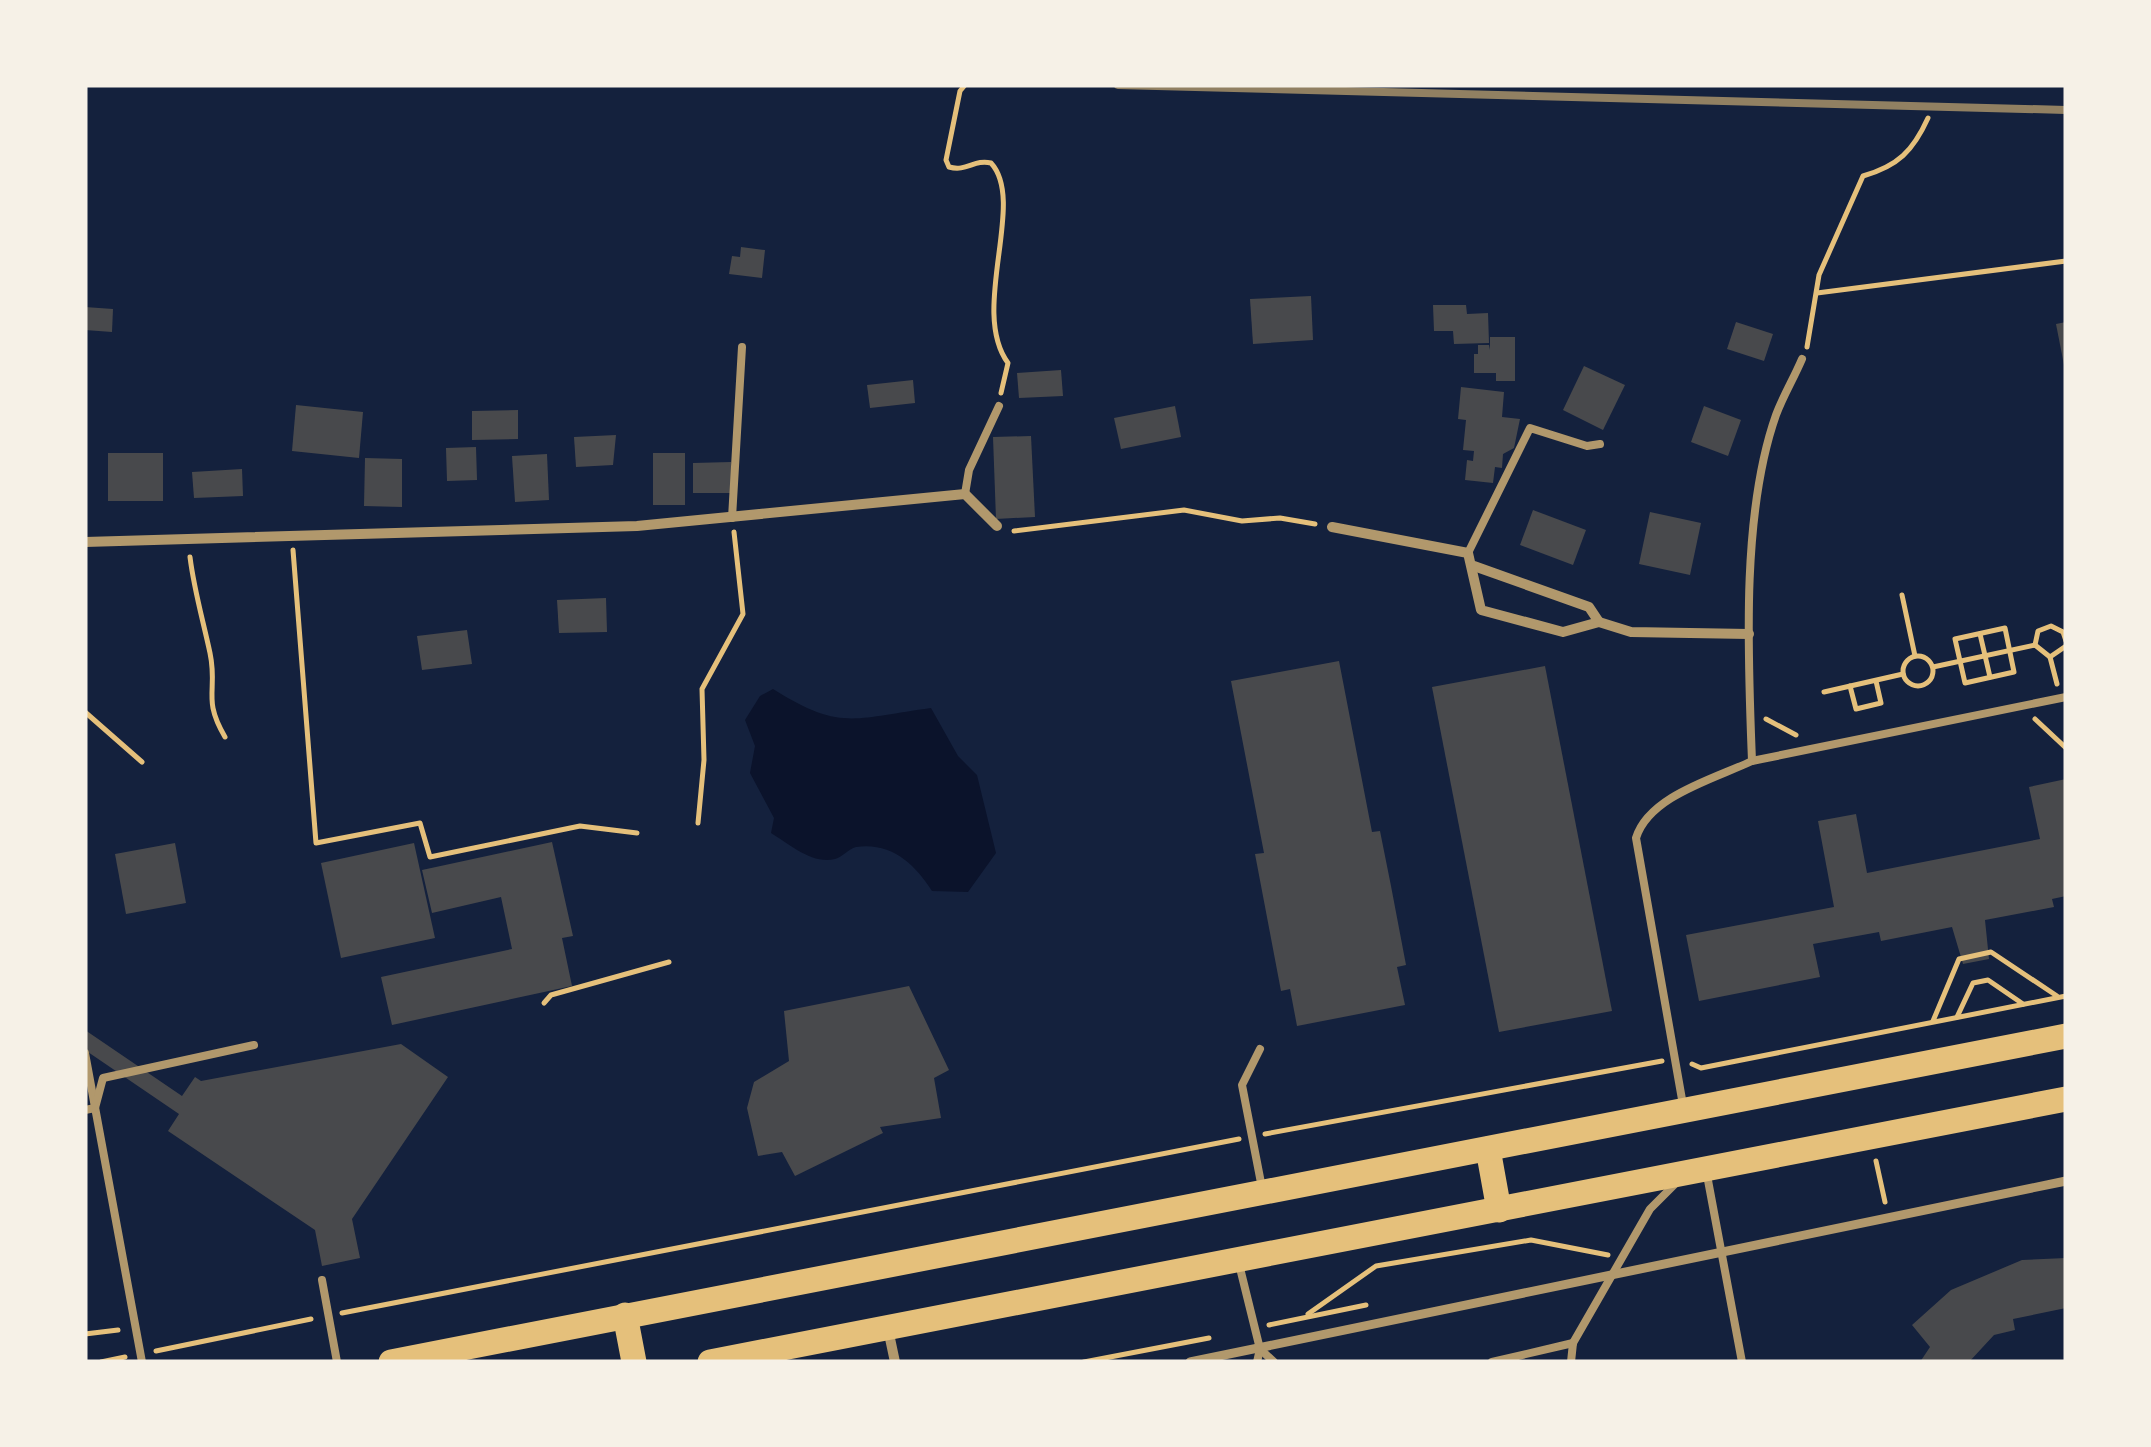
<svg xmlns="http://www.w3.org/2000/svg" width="2151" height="1447" font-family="Inter,sans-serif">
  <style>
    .water { fill: #0b132b }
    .building { fill: #48494c }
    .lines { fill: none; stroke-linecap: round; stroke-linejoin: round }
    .path { stroke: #e5c07b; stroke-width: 5 }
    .service { stroke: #b1986c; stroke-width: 8 }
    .pedestrian { stroke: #b1986c; stroke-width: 9 }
    .minor { stroke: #b1986c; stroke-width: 10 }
    .primary { stroke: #e5c07b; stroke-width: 25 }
    .rail { stroke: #918062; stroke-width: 8 }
  </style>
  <rect width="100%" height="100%" fill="#14213d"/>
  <path class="water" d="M 773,689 C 841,732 855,718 931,708 L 958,756 L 977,775 L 996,853 L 968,892 L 932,891 C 914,863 891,842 856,847 C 848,849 843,857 835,859 C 813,865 789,844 771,833 L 774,818 L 750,773 L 755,746 L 745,720 L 760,696 Z"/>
  <g class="building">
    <path d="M 741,247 L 765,250 L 762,278 L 729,274 L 732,256 L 740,257 Z"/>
    <path d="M 1311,296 L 1313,340 L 1253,344 L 1250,299 Z"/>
    <path d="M 1433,305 L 1466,305 L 1467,314 L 1488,313 L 1489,343 L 1454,344 L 1453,331 L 1434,331 Z"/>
    <path d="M 85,307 L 113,309 L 112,332 L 85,330 Z"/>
    <path d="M 1736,322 L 1773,334 L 1764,361 L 1727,349 Z"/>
    <path d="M 2066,322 L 2066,365 L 2064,365 L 2056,324 Z"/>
    <path d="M 1490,337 L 1515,337 L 1515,381 L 1496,381 L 1496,373 L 1474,373 L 1474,354 L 1478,354 L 1478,345 L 1489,345 L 1490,350 Z"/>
    <path d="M 1584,366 L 1625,385 L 1603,430 L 1563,410 Z"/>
    <path d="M 1061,370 L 1063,396 L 1019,398 L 1017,373 Z"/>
    <path d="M 913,380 L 915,403 L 870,408 L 867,385 Z"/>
    <path d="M 1461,387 L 1504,392 L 1502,417 L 1520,419 L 1514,448 L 1503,454 L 1502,468 L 1495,467 L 1493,483 L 1465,480 L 1467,460 L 1473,461 L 1474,451 L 1463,450 L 1466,420 L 1458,419 Z"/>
    <path d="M 296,405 L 363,412 L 359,458 L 292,451 Z"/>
    <path d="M 1175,406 L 1181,437 L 1121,449 L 1114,418 Z"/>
    <path d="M 1704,406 L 1741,420 L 1728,456 L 1691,442 Z"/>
    <path d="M 518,410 L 518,439 L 472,440 L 472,411 Z"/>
    <path d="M 616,435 L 613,465 L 576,467 L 574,437 Z"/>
    <path d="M 1031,436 L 1035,517 L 996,519 L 993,437 Z"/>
    <path d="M 476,447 L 477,480 L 447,481 L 446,448 Z"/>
    <rect x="108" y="453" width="55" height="48"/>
    <rect x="653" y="453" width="32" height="52"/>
    <path d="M 547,454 L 549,500 L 515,502 L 512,456 Z"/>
    <path d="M 365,458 L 402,459 L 402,507 L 364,506 Z"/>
    <path d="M 731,462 L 731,493 L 693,493 L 693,463 Z"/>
    <path d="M 242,469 L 243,496 L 194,498 L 192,472 Z"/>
    <path d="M 1533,510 L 1586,530 L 1573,565 L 1520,545 Z"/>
    <path d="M 1650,512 L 1701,523 L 1690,575 L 1639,564 Z"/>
    <path d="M 606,598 L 607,632 L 559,633 L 557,600 Z"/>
    <path d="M 467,630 L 472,664 L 422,670 L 417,636 Z"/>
    <path d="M 1339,661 L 1372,832 L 1380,831 L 1391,886 L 1406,965 L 1397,967 L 1405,1005 L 1297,1026 L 1290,989 L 1281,991 L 1255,854 L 1264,853 L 1231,681 Z"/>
    <path d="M 1545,666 L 1612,1011 L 1499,1032 L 1432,687 Z"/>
    <path d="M 2066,779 L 2066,896 L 2052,899 L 2054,907 L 1985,920 L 1989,959 L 1963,964 L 1952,927 L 1881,941 L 1879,932 L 1813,944 L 1820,977 L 1699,1001 L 1686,935 L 1834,907 L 1818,821 L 1856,814 L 1867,873 L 2040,839 L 2029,787 Z"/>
    <path d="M 552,842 L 573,936 L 562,938 L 572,986 L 392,1025 L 381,977 L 512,949 L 501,897 L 432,913 L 422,870 Z"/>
    <path d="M 175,843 L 186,903 L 126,914 L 115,854 Z"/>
    <path d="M 414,843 L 435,938 L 341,958 L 321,863 Z"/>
    <path d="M 909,986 L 949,1070 L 934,1078 L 941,1118 L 880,1127 L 883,1133 L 795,1176 L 782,1152 L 758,1156 L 747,1108 L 754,1082 L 789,1061 L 784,1011 Z"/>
    <path d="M 85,1030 L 182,1096 L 195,1077 L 201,1081 L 401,1044 L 448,1077 L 352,1219 L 360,1258 L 322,1266 L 315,1230 L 168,1131 L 179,1114 L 85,1050 Z"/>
    <path d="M 2066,1258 L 2066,1308 L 2013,1319 L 2015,1330 L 1994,1335 L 1969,1362 L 1920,1362 L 1930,1347 L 1912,1325 L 1951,1290 L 2022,1260 Z"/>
  </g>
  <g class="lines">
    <g class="path">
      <path d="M 965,85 L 960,91 L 946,160 L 949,167 C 967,172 974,159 991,163 C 1027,202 969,310 1008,363 L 1001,393"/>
      <path d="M 1817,293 L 2066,261"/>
      <path d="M 1807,347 L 1819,275 L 1863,176 C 1898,166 1913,151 1928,118"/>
      <path d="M 1014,531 L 1184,510 L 1242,521 L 1280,518 L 1315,524"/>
      <path d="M 293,550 L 316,843 L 420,823 L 430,857 L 580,826 L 637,833"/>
      <path d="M 190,557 C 194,590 203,620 210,653 C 218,691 202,698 225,737"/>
      <path d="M 1902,595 L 1915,656"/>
      <path d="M 2005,628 L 2014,672 L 1965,683 L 1955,639 Z"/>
      <path d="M 1980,634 L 1990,677"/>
      <path d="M 2035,645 L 2038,631 L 2051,626 L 2063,632 L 2066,641"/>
      <path d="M 2035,645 L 2050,657 L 2066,646"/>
      <circle cx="1918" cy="671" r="15"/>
      <path d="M 2050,657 L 2057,684"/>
      <path d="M 1933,667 L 2035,645"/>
      <path d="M 1850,686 L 1856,709 L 1881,703 L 1876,681"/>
      <path d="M 1824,692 L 1903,674"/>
      <path d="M 85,712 L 142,762"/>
      <path d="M 1766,719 L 1796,735"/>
      <path d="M 2035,719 L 2066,748"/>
      <path d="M 698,823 L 704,760 L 702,689 L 743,614 L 734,532"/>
      <path d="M 544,1003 L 551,995 L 669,962"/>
      <path d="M 1957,1017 L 1973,983 L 1988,980 L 2023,1004"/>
      <path d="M 1933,1021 L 1959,959 L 1991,952 L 2057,996"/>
      <path d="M 1692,1064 L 1701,1068 L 2066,996"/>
      <path d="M 1265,1134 L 1662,1061"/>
      <path d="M 1876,1161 L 1885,1202"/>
      <path d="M 342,1313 L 1239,1139"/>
      <path d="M 1308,1314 L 1376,1266 L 1531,1240 L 1608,1255"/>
      <path d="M 1269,1325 L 1366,1305"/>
      <path d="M 85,1334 L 118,1330"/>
      <path d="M 156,1351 L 311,1319"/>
      <path d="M 101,1362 L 125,1357"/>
      <path d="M 1084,1362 L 1209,1338"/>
    </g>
    <g class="service">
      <path d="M 965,494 L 969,470 L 999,406"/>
      <path d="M 732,518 L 742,347"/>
      <path d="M 1468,553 L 1530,428 L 1587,446 L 1600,444"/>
      <path d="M 1752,761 L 2066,697"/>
      <path d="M 1260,1049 L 1242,1085 L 1262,1188"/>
      <path d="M 85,1053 L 142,1362"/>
      <path d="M 1683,1105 L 1636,838 C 1649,796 1714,779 1752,761 C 1748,656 1741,514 1776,415 C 1783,396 1794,378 1802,359"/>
      <path d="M 85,1110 L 95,1108 L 103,1078 L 254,1045"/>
      <path d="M 1707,1175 L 1742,1362"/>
      <path d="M 1239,1264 L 1260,1349 L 1257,1362"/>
      <path d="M 322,1280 L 337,1362"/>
      <path d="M 1260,1349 L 1274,1362"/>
      <path d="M 1492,1362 L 1573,1343"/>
      <path d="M 1571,1362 L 1573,1343 L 1650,1209 L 1676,1183"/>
    </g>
    <path class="pedestrian" d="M 1190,1362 L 2066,1181"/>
    <g class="minor">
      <path d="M 1332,527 L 1468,553 L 1481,610 L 1563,632 L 1599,622 L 1631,632 L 1749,634"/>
      <path d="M 85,542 L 637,526 L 965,494 L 997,526"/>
      <path d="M 1474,566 L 1589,607 L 1599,622"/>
      <path d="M 888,1329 L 895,1362"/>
    </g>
    <g class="primary">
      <path d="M 1488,1149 L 1499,1210"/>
      <path d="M 625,1315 L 634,1362"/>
      <path d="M 391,1362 L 2066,1036"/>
      <path d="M 710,1362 L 2066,1099"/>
    </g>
    <path class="rail" d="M 1118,85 L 2066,110"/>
  </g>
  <rect width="2151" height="1447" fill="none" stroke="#f6f1e7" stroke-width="175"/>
</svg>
